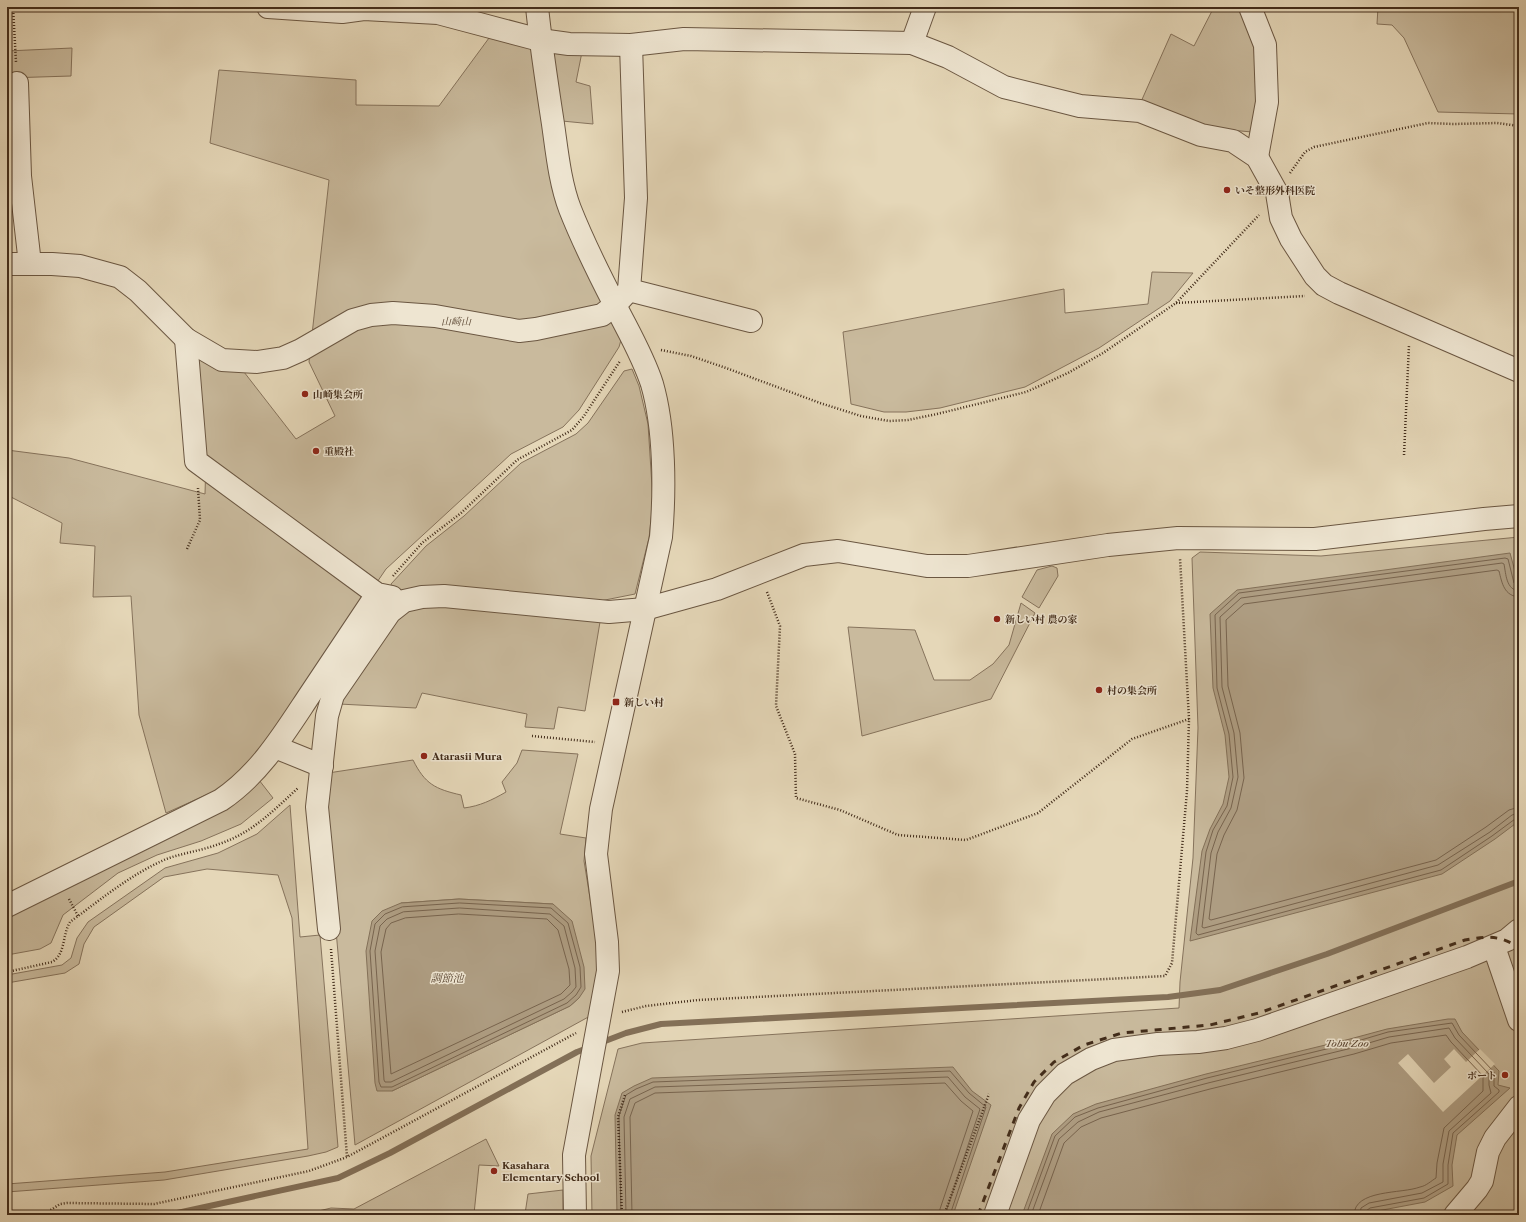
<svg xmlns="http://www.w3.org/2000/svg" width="1526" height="1222" font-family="'Libre Caslon Text','Noto Serif JP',serif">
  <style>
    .green { fill: #c9ba9d; stroke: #86735c; fill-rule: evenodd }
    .water { fill: #ae9d82; stroke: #837058 }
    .pier { fill: #e5d7b8 }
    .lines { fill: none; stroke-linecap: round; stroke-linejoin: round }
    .shore { stroke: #78644e; stroke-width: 1 }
    .stream { stroke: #837058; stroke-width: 6 }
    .minor-casing { stroke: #6b5742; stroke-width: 24 }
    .path { stroke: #422c1a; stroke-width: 2.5; stroke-dasharray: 1 2; stroke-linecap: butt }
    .minor { stroke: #eee5d1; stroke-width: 22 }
    .rail { stroke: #422c1a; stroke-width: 3; stroke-dasharray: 7 7; stroke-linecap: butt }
    .poi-dot { fill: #8f2418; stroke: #eee5d1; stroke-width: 1.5 }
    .labels { text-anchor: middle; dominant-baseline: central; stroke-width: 3; stroke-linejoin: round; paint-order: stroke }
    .poi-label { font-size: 10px; font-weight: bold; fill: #422c1a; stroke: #eee5d1; text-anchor: start }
    .park-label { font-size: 10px; font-style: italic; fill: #5d4834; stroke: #eee5d1 }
    .water-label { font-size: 11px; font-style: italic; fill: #5d4834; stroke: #eee5d1 }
  </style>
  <rect width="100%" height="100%" fill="#e5d7b8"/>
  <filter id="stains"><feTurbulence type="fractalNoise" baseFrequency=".005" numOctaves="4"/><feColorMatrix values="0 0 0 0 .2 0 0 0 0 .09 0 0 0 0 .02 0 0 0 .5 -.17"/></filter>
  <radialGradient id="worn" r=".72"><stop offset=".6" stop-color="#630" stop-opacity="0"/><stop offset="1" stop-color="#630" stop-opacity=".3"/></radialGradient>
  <g class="green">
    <path d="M 1214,7 L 1239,7 L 1257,46 L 1259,101 L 1252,132 L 1197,127 L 1140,104 L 1171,34 L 1194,46 Z"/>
    <path d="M 1378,7 L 1509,7 L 1509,8 L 1519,13 L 1519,114 L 1438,112 L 1404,38 L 1392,25 L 1377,24 Z"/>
    <path d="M 489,38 L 525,43 L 532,49 L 547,156 L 623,333 L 619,347 L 579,410 L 563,427 L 511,454 L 386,569 L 268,742 L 240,772 L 215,791 L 166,813 L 139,715 L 131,596 L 93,597 L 95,546 L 60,543 L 62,523 L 7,495 L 7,450 L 69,458 L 205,494 L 206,458 L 195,360 L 201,356 L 244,372 L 296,439 L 335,416 L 309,362 L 329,180 L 210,143 L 219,70 L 356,80 L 356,105 L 439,106 Z"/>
    <path d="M 72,48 L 71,76 L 7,78 L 7,51 Z"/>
    <path d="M 557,52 L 582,52 L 576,82 L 590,86 L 593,124 L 562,121 L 552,57 Z"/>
    <path d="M 1152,272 L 1193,273 L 1170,301 L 1099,348 L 1025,387 L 940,408 L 906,412 L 884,412 L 851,404 L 843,332 L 1064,289 L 1065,313 L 1148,304 Z"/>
    <path d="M 632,369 L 639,386 L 648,424 L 653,502 L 649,538 L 635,594 L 600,601 L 402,593 L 393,590 L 391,584 L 426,546 L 464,516 L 521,463 L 576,434 L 588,423 L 624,371 Z"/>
    <path d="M 1519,537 L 1519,1215 L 592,1215 L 591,1156 L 618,1049 L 642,1043 L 1179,1008 L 1180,982 L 1193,858 L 1198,728 L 1192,558 L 1200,552 L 1321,556 Z"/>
    <path d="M 1052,566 L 1057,568 L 1058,576 L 1039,608 L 1022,597 L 1037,570 Z"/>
    <path d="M 1021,603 L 1035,613 L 991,699 L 862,736 L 848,627 L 915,630 L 934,680 L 970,680 L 993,664 L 1009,645 Z"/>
    <path d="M 440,605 L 600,622 L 585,711 L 558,707 L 554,729 L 525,727 L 527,714 L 422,693 L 416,708 L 339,704 L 398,617 C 412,608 424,606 440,605 Z"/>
    <path d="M 522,750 L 578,754 L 560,834 L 586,838 L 584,861 L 597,941 L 599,973 L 592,1015 L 355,1145 L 325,806 L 328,773 L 413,760 C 425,784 435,789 461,795 L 464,808 C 480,806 492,800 506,792 L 502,782 L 517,763 ZM 459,899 L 553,904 L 579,998 L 570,1006 L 392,1091 L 401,903 Z"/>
    <path d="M 259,780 L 273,798 L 241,824 L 201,841 L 157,855 L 118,873 L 63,915 L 51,943 L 40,949 L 7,955 L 7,915 Z"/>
    <path d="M 290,805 L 300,937 L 320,935 L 338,1147 L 326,1152 L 308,1156 L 164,1180 L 7,1192 L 7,1184 L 165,1172 L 308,1149 L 292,918 L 278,875 L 207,869 L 164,877 L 94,927 L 84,944 L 79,964 L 65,973 L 7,983 L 7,975 L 62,965 L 71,958 L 77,938 L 88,922 L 165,868 L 218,853 L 257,834 Z"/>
    <path d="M 486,1139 L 499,1166 L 479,1165 L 474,1214 L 525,1214 L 528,1194 L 563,1190 L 563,1215 L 302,1215 L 331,1208 L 354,1209 Z"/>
  </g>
  <g class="water">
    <path d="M 1510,553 L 1519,586 L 1519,637 L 1517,637 L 1519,663 L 1519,821 L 1495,839 L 1442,874 L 1190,941 L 1202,851 L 1210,829 L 1223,804 L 1229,777 L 1225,735 L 1213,688 L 1210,614 L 1237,590 Z"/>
    <path d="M 459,899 L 553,904 L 572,921 L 584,967 L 585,989 L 579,998 L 570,1006 L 392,1091 L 377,1091 L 375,1083 L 366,951 L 372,921 L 382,911 L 401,903 Z"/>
    <path d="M 1448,1019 L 1455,1019 L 1462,1032 L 1499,1071 L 1498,1085 L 1510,1088 L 1457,1135 L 1452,1165 L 1453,1186 L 1425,1202 L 1372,1212 L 1366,1215 L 1022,1215 L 1052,1134 L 1073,1114 L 1096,1104 L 1206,1074 L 1350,1039 L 1387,1029 Z"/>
    <path d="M 953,1067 L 972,1091 L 991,1105 L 953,1215 L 617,1215 L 615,1115 L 622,1093 L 634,1086 L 652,1078 Z"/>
  </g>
  <path class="pier" d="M 1454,1049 L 1466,1062 L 1480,1049 L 1495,1064 L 1443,1112 L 1398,1063 L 1408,1054 L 1434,1083 L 1451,1067 L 1444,1059 Z"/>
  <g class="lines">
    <g class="shore">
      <path d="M 1519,586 L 1514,583 L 1508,559 L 1505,558 L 1239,593 L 1215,615 L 1217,688 L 1229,734 L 1233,777 L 1227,806 L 1213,830 L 1206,852 L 1196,933 L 1198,935 L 1441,870 L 1492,836 L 1515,819 L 1519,818"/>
      <path d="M 1519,591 C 1506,590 1506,574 1504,564 L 1502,563 L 1241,598 L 1220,617 L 1222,687 L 1234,733 L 1238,777 L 1231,808 L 1218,832 L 1211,853 L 1202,927 L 1204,928 L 1438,865 L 1490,832 L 1512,815 L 1519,813"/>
      <path d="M 1519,597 C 1504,596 1502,583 1499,571 L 1497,570 L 1244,604 L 1226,620 L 1228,686 L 1240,733 L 1244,778 L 1237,810 L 1224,835 L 1217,854 L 1209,919 L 1211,920 L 1436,860 L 1486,827 L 1509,810 L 1519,807"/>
      <path d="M 460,903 L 551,908 L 568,923 L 580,967 L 581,987 L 576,995 L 567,1003 L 392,1087 L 381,1087 L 379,1082 L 370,951 L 375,924 L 385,914 L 402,907 Z"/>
      <path d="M 460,908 L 550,914 L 564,926 L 575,968 L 576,987 L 572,992 L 564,999 L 391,1082 L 385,1082 L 384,1080 L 375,951 L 380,926 L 387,919 L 403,912 Z"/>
      <path d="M 459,914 L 547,919 L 558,930 L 569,969 L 570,985 L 561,994 L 391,1074 L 381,952 L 386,929 L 391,923 L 405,918 Z"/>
      <path d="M 621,1215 L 619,1116 L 626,1095 L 636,1089 L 653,1082 L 950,1071 L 969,1093 L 986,1107 L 950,1215"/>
      <path d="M 626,1215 L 624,1117 L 630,1099 L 655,1087 L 948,1077 L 965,1097 L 980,1109 L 945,1215"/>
      <path d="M 632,1215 L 630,1117 L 635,1103 L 655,1093 L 945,1083 L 961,1101 L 973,1111 L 940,1209 L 939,1215"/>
      <path d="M 1026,1215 L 1055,1136 L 1075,1117 L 1098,1108 L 1207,1078 L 1351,1043 L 1388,1032 L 1452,1023 L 1459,1035 L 1494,1072 L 1494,1086 L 1499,1090 L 1499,1092 L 1453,1133 L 1448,1165 L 1448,1184 L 1424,1198 L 1370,1208 L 1366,1211 L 1365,1215"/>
      <path d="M 1031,1215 L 1059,1139 L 1078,1122 L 1099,1112 L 1208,1083 L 1352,1048 L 1389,1037 L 1449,1028 L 1455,1038 L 1489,1074 L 1489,1085 L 1491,1093 L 1449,1131 L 1443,1164 L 1443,1182 L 1422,1193 L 1369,1203 L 1361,1208 L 1360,1215"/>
      <path d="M 1038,1215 L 1064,1143 L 1081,1127 L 1101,1118 L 1210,1089 L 1354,1054 L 1391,1043 L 1446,1035 L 1451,1042 L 1483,1076 L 1483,1091 L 1444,1128 L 1437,1163 L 1436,1178 C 1431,1181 1426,1186 1420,1187 C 1402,1194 1354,1189 1354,1215"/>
    </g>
    <g class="stream">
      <path d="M 600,1043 L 626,1033 L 661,1024 L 1168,997 L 1220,990 L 1327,954 L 1519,881"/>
      <path d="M 168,1215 L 338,1178 L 390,1153 L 577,1052 L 590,1047"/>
    </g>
    <g class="minor-casing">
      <g id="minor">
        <path d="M 268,7 L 342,12 L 364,9 L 438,13 L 540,40 L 569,44 L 631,45 L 684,39 L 912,43 L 948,57 L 1004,87 L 1080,106 L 1140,111 L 1201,135 L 1233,141 L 1257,157 L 1277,193 L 1281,218 L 1291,239 L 1315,276 L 1324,285 L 1339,293 L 1519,371"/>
        <path d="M 537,7 C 541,46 547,85 553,124 C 557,152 560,183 570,209 C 583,242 599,274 615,305 C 628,331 643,356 652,384 C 665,429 665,491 661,537 L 601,809 L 596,854 L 607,942 L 608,971 L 574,1155 L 575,1215"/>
        <path d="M 1250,7 L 1265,45 L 1267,102 L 1257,157"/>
        <path d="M 912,43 L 925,7"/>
        <path d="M 17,83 L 20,176 L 30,264"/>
        <path d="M 7,264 L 52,264 L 80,266 L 120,277 L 138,291 L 186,339 L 222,360 L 257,362 L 283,358 L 301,350 L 353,320 L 371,315 L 393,313 L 435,316 L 519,331 L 536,329 L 602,315 L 615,305 L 629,290 L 636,198 L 631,45"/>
        <path d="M 629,290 L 751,321"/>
        <path d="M 186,339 L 196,461 L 377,594 L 392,597"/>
        <path d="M 275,747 L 322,766"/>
        <path d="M 7,906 L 221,800 C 261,773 285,732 311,693 C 333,660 355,627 377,594"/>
        <path d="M 329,929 L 317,807 L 327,716 L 333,695 L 390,612 L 404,601 L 422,597 L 444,596 L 609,612 L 645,609 L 717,589 L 804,555 L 838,551 L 927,566 L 968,566 L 1108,545 L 1178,538 L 1315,539 L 1484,519 L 1519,516"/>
        <path d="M 1494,947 L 1519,1020"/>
        <path d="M 995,1215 L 1029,1120 L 1045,1094 L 1065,1074 L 1091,1059 L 1114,1050 L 1158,1044 L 1198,1042 L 1226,1038 L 1257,1030 L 1467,957 L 1507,940 L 1519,930"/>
        <path d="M 1455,1215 L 1477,1189 L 1482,1181 L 1488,1152 L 1495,1138 L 1519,1107"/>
      </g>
    </g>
    <g class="path">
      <path d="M 13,7 L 16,62"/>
      <path d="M 1290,173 L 1305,152 L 1314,147 L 1428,123 L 1453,124 L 1497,123 L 1519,126"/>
      <path d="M 1176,303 L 1305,296"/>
      <path d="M 661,350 L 691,356 L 726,368 L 820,403 L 861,416 L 889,421 L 908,420 L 937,414 L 1026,392 L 1068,373 L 1103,353 L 1176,303 L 1259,215"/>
      <path d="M 1404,455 L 1409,345"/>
      <path d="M 187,549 L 200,520 L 198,488"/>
      <path d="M 393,576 L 422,543 L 461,513 L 517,460 L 572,430 L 584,416 L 620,361"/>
      <path d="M 767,592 L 780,626 L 776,706 L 795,754 L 796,798 L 840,810 L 898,835 L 966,840 L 1038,813 L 1132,739 L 1189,719"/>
      <path d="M 532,736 L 595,742"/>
      <path d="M 69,899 L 78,916"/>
      <path d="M 331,949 L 347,1157"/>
      <path d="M 7,972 L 52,962 C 66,954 62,935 70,922 C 100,900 130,875 164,860 C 181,853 201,851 219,844 C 252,833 273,811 298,788"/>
      <path d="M 622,1012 L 646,1006 L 698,1000 L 1165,976 L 1172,963 L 1187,791 L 1189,719 L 1180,558"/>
      <path d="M 43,1215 L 60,1204 L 67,1203 L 154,1204 L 309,1171 L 347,1157 L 576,1033"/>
      <path d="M 622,1215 L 618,1117 L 625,1095"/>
      <path d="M 944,1215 L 989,1094"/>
    </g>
    <use href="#minor" class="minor"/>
    <path class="rail" d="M 978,1215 L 1019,1108 L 1034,1082 L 1054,1062 L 1084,1045 L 1122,1033 L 1210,1025 L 1259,1013 L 1465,940 C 1488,936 1498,935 1519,947"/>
  </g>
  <g class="poi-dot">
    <circle cx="1227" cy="190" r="4"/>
    <circle cx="305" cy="394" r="4"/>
    <circle cx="316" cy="451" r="4"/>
    <circle cx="997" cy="619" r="4"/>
    <circle cx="1099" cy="690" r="4"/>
    <rect x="612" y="698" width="8" height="8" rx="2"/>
    <circle cx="424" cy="756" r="4"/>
    <circle cx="1505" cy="1075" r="4"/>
    <circle cx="494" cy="1171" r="4"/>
  </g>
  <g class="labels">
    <g class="poi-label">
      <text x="1235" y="190">いそ整形外科医院</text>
      <text x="313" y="394">山崎集会所</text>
      <text x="324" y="451">重殿社</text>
      <text x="1005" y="619">新しい村 農の家</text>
      <text x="1107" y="690">村の集会所</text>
      <text x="624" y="702">新しい村</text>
      <text x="432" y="756">Atarasii Mura</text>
      <text x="1497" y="1075" text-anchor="end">ボート</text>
      <text x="502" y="1165">Kasahara<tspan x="502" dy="12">Elementary School</tspan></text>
    </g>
    <g class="park-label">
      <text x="456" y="321">山崎山</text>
      <text x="1347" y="1043">Tobu Zoo</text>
    </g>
    <g class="water-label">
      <text x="447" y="978">調節池</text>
    </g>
  </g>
  <rect width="1526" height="1222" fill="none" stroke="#e5d7b8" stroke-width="24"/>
  <rect x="8" y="8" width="1510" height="1206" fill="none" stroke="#422c1a" stroke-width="2"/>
  <rect x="12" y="12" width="1502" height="1198" fill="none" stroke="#422c1a"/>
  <rect width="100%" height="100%" filter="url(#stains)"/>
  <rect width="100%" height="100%" fill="url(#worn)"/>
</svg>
